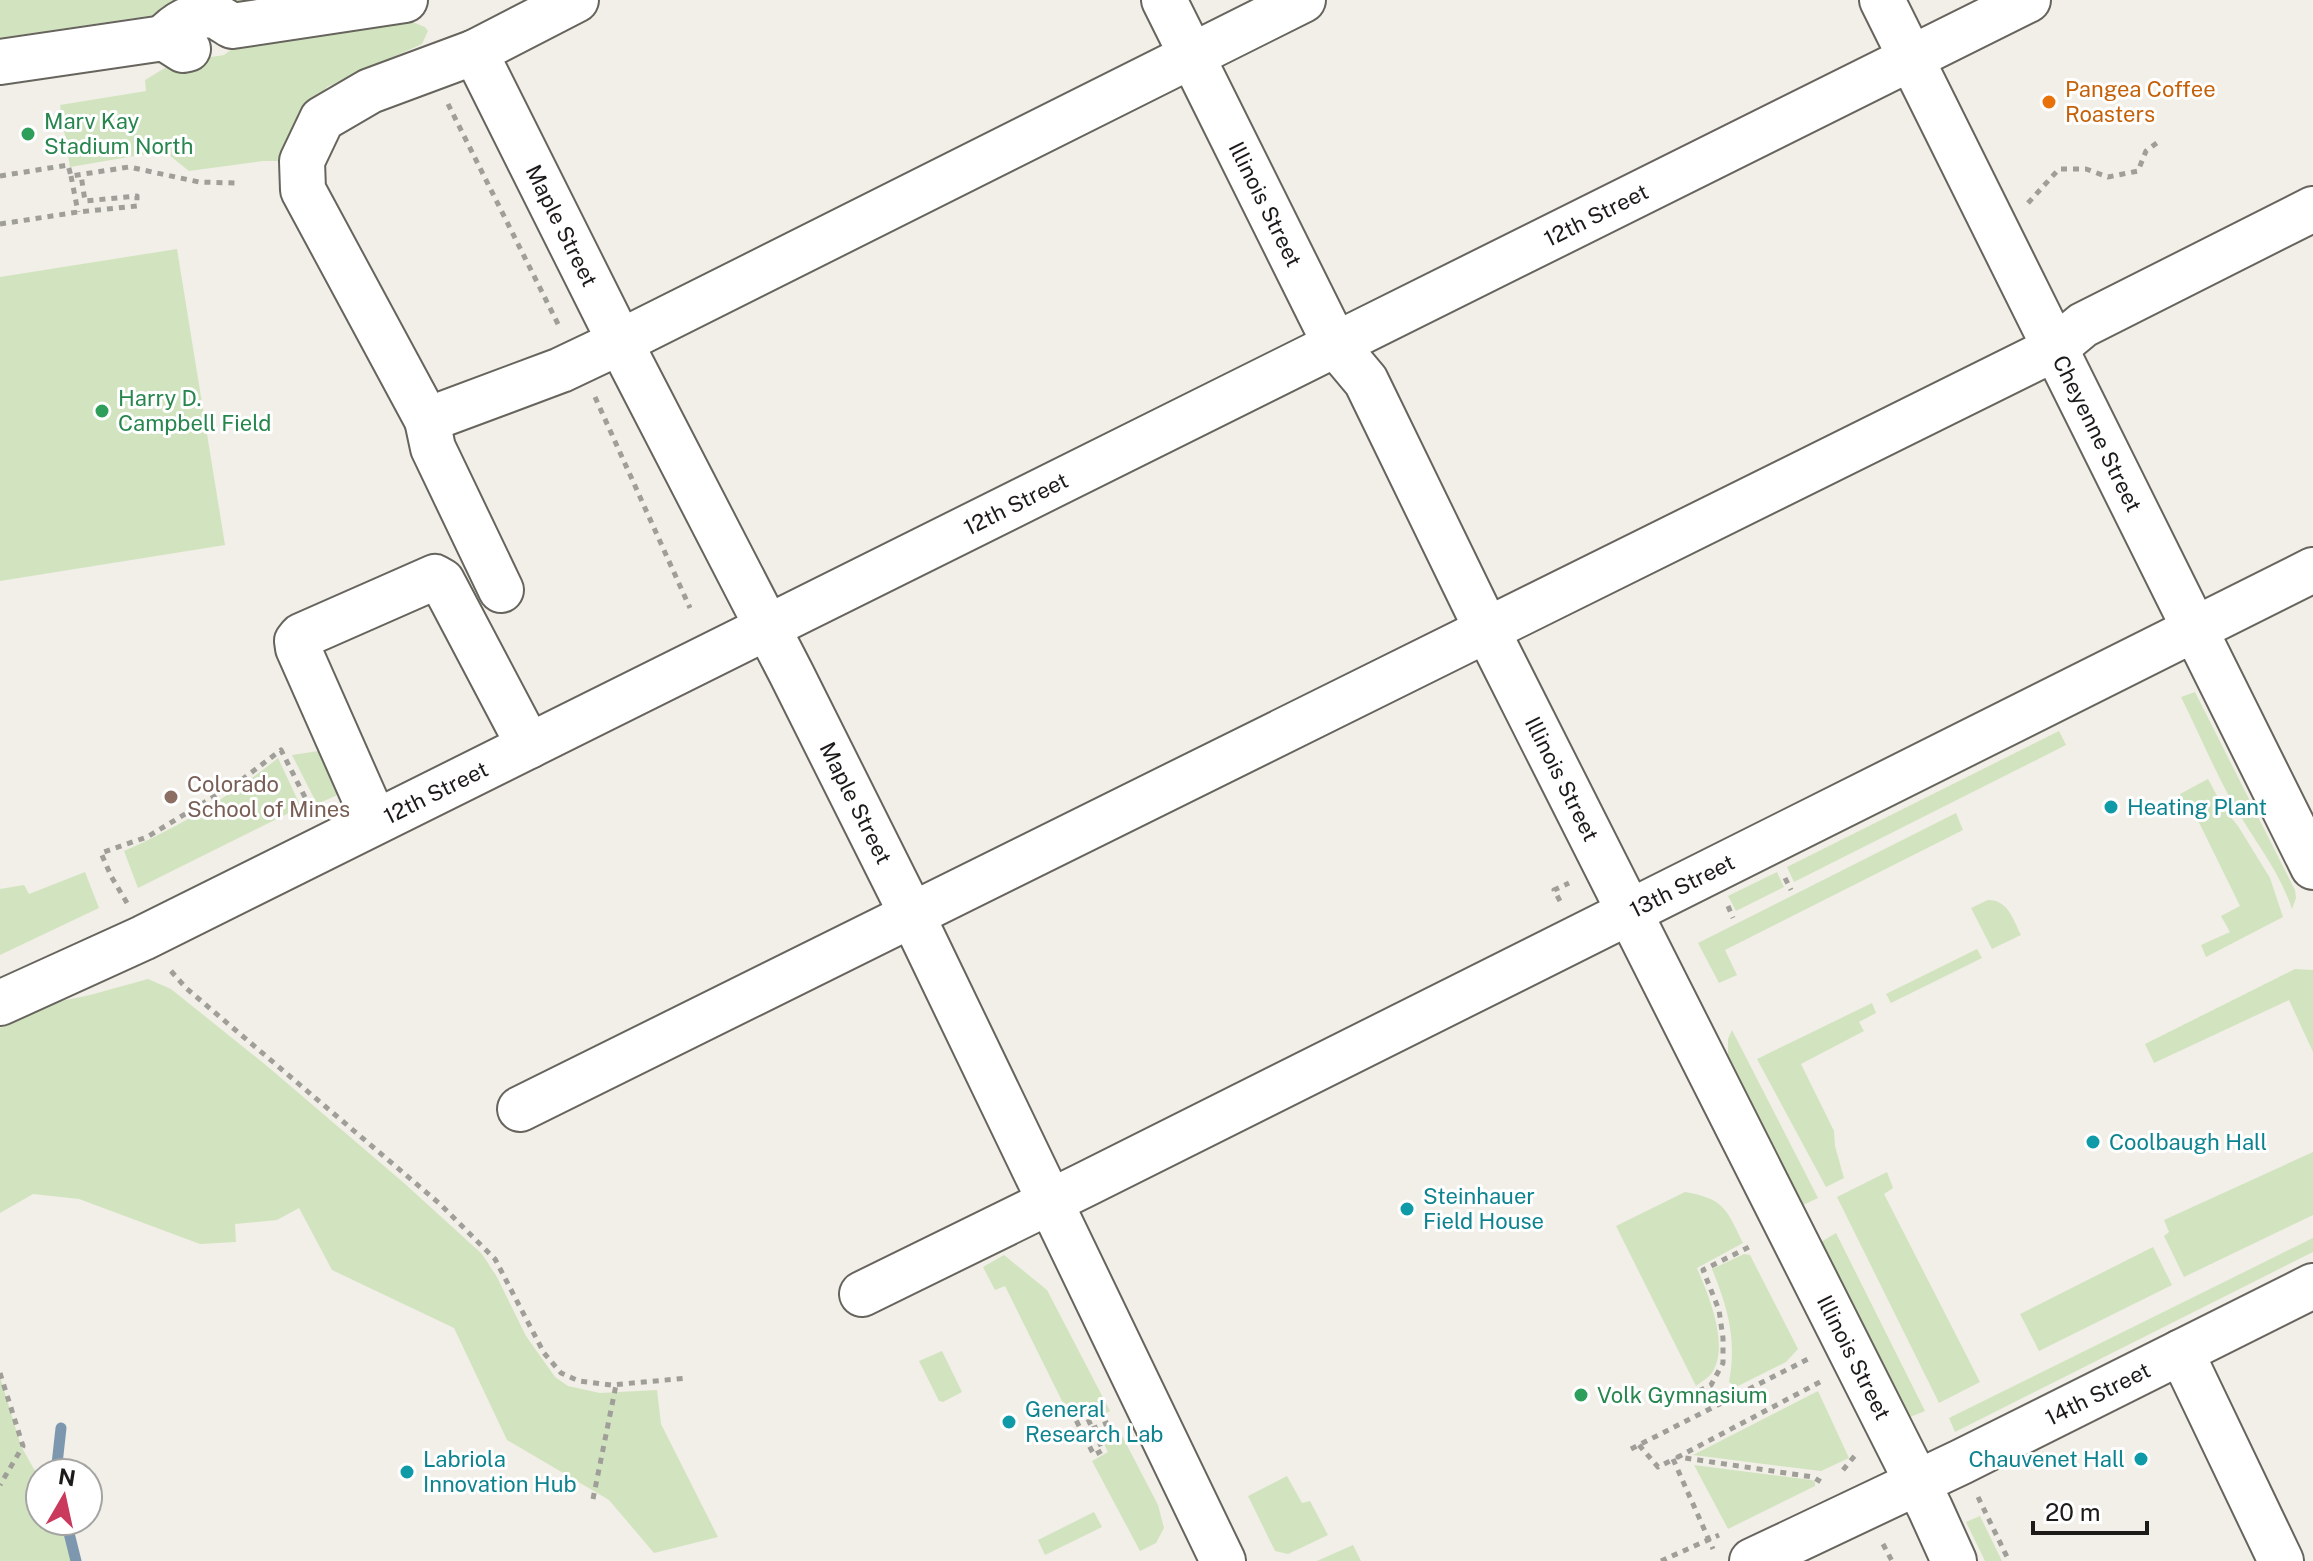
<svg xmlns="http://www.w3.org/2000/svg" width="2313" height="1561" font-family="'Public Sans',sans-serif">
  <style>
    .green { fill: #d2e4bf }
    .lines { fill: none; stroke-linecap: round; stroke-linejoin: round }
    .stream { stroke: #7d98ae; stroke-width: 11 }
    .minor-casing { stroke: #66645d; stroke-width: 48 }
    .path { stroke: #a09e98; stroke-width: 5; stroke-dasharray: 6 6; stroke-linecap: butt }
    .minor { stroke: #fff; stroke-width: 44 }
    .food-dot { fill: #e8710a; stroke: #fff; stroke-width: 3 }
    .leisure-dot { fill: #2e9e5b; stroke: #fff; stroke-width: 3 }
    .education-dot { fill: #8d6e63; stroke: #fff; stroke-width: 3 }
    .culture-dot { fill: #0f9aa8; stroke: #fff; stroke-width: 3 }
    .labels { text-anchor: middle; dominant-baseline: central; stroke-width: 6; stroke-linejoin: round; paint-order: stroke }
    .food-label { font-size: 22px; fill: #c56008; stroke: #fff; text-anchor: start }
    .leisure-label { font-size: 22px; fill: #27864d; stroke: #fff; text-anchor: start }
    .street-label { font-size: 22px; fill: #1c1b19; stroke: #fff }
    .education-label { font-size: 22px; fill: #785e54; stroke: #fff; text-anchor: start }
    .culture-label { font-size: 22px; fill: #0d838f; stroke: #fff; text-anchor: start }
  </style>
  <rect width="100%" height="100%" fill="#f1efe7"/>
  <g class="green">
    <path d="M 0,0 L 255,0 L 0,38 Z"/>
    <path d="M 410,21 L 425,27 L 428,31 L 422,44 L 327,87 L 296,131 L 282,161 L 263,161 L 189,171 L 164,151 L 70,167 L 60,105 L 146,91 L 145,80 L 173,63 L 224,55 L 232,49 Z"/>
    <path d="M 177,249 L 225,545 L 0,581 L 0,277 Z"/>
    <path d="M 2195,692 L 2295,890 L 2296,898 L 2292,909 C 2278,868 2254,841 2234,805 C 2214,770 2199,733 2181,697 Z"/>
    <path d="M 2059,731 L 2066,745 L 1794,882 L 1787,867 Z"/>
    <path d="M 325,750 L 342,793 L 317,804 L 292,755 Z"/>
    <path d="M 278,758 L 301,807 L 138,888 L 124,851 C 179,827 231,796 278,758 Z"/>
    <path d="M 2208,779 L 2224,809 L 2238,826 L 2270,878 L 2283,917 L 2206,957 L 2201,945 L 2230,932 L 2221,916 L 2240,906 L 2188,800 L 2184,802 L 2180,794 Z"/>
    <path d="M 1956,813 L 1963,830 L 1725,950 L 1737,975 L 1719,983 L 1698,943 Z"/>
    <path d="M 85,872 L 99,908 L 0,955 L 0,889 L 24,885 L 29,894 Z"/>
    <path d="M 1777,872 L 1784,887 L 1736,911 L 1728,896 Z"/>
    <path d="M 1988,900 C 2008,900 2013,919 2021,935 L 1992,949 L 1971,908 Z"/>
    <path d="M 1977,949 L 1982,958 L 1891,1003 L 1886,994 Z"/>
    <path d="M 2295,969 L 2313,970 L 2313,1052 L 2289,1000 L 2154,1063 L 2145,1044 Z"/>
    <path d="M 148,979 L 171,989 L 267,1066 L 404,1183 L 482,1254 L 497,1277 L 526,1336 L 555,1377 L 568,1386 L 600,1393 L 657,1390 L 661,1424 L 718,1537 L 654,1553 L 609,1500 L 507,1440 L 454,1328 L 332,1270 L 299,1208 L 277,1220 L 235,1224 L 236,1242 L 200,1244 L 79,1199 L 33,1194 L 0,1213 L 0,1028 L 52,1003 L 90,995 Z"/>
    <path d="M 1872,1003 L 1876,1013 L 1859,1022 L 1864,1031 L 1801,1064 L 1834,1131 L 1835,1146 L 1844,1178 L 1826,1187 L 1757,1059 Z"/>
    <path d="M 1732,1030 L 1818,1198 L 1803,1205 L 1728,1056 L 1728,1039 Z"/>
    <path d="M 2313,1152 L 2313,1215 L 2184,1277 L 2164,1236 L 2169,1232 L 2164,1220 Z"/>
    <path d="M 1887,1172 L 1893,1188 L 1884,1194 L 1980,1382 L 1939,1403 L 1837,1197 Z"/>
    <path d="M 1685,1192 C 1725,1199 1726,1209 1743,1243 L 1697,1268 C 1708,1294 1731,1347 1711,1374 C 1708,1378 1701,1382 1696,1386 L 1616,1226 Z"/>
    <path d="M 1836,1233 L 1925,1411 L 1910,1417 L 1821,1242 Z"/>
    <path d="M 2313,1238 L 2313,1252 L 1955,1432 L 1949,1418 Z"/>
    <path d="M 2153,1247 L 2172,1285 L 2039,1351 L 2020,1314 Z"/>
    <path d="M 1744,1254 L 1750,1255 L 1798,1349 L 1786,1362 L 1736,1387 L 1729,1382 C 1737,1340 1728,1308 1712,1269 Z"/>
    <path d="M 1004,1255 L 1047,1290 L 1110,1411 L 1093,1420 L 1085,1403 L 1067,1411 L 1005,1286 L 995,1290 L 983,1267 Z"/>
    <path d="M 942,1351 L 962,1392 L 943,1402 L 939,1401 L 919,1361 Z"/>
    <path d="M 0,1377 L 21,1446 L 40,1480 L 40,1521 L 59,1521 L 70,1549 L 71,1561 L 0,1561 Z"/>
    <path d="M 1818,1391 L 1849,1458 L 1821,1471 L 1693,1455 Z"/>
    <path d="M 1118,1428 L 1158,1505 L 1164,1528 L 1156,1543 L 1140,1551 L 1092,1461 L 1108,1452 L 1101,1438 Z"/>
    <path d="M 1694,1465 L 1812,1480 L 1815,1482 L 1815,1486 L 1728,1529 Z"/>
    <path d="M 1287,1476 L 1302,1503 L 1310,1501 L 1328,1535 L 1288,1554 L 1275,1551 L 1248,1496 Z"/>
    <path d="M 1094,1512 L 1102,1527 L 1045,1555 L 1038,1540 Z"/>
    <path d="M 1980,1516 L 2002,1561 L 1985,1561 L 1966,1522 Z"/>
    <path d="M 1353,1545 L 1361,1561 L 1317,1561 Z"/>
  </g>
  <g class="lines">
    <g class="stream">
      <path d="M 56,1473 L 61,1428"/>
      <path d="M 66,1521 L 76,1561"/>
    </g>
    <g class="minor-casing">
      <g id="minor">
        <path d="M 576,0 L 475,52 L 370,91 L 322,119 L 302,161 L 303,190 L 427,420 L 561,370 L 620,342 L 1303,0"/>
        <path id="s1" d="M 1164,0 L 1335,344 L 1366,381 L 1487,630 L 1930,1508 L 1954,1561"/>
        <path id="s2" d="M 1882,0 L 2313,867"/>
        <path d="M 164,38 C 176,24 194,13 214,16 C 219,17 227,23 232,26 L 405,0"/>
        <path id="s3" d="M 475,52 L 620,342 L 791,673 L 912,915 L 1223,1561"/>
        <path d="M 0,62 L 164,38 L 183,50 L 188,49"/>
        <path d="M 427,420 L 433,448 L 501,590"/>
        <path d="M 375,822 L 298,648 L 297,641 L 301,636 L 435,577 L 442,581 L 529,746"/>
        <path id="s4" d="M 0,1003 L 143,938 L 2028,0"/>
        <path d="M 520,1109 L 2054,349 L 2083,325 L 2313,209"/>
        <path id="s5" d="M 862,1294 L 1084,1185 L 2313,570"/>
        <path d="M 2181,1352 L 2281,1561"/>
        <path id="s6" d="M 1752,1561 L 1961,1462 L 2313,1286"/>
      </g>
    </g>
    <g class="path">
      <path d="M 448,104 L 560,328"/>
      <path d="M 0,176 L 68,165 L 71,176 L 129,167 L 199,182 L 236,183"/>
      <path d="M 71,176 L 78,212"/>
      <path d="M 2028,203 L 2059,169 L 2086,169 L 2108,177 L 2138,171 L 2146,151 L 2158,142"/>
      <path d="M 0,224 L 78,212 L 137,206 L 137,196 L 85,201 L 81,175"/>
      <path d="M 595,397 L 690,608"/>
      <path d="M 1785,878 L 1791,890"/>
      <path d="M 1560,901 L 1554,890 L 1569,883"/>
      <path d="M 127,903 L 111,876 L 101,853 L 147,837 L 240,781 L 281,750 L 311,809"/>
      <path d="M 1728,906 L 1733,918"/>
      <path d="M 171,971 L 186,988 L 440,1204 L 495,1259 L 544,1353 L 561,1373 L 579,1381 L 611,1385 L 688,1378"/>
      <path d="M 0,1373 L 23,1446 L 0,1485"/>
      <path d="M 1820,1382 L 1678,1457 L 1813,1477 L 1821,1482"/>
      <path d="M 1699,1391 L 1711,1385 L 1723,1363 L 1723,1338 L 1719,1310 L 1703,1270 L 1751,1246"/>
      <path d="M 1092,1429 L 1112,1421"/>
      <path d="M 1080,1435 L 1083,1434 L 1073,1414 L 1083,1409 L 1103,1450 L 1094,1455 L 1083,1434"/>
      <path d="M 1639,1445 L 1658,1467 L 1674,1459"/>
      <path d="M 1631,1449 L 1808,1359"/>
      <path d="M 1673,1459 L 1713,1549"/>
      <path d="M 1843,1470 L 1857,1453"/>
      <path d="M 1978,1497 L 2009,1561"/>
      <path d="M 593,1499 L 616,1385"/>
      <path d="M 1883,1544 L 1892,1561"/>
      <path d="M 1661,1561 L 1719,1535"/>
    </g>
    <use href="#minor" class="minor"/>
  </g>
  <circle class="food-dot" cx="2049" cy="102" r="8"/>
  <g class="leisure-dot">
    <circle cx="28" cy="134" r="8"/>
    <circle cx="102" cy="411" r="8"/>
    <circle cx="1581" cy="1395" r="8"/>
  </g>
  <circle class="education-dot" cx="171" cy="797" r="8"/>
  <g class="culture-dot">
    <circle cx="2111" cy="807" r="8"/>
    <circle cx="2093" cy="1142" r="8"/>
    <circle cx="1407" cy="1209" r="8"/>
    <circle cx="1009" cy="1422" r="8"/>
    <circle cx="2141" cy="1459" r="8"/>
    <circle cx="407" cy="1472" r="8"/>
  </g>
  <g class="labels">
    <g class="food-label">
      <text x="2065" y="89">Pangea Coffee<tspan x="2065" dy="25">Roasters</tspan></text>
    </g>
    <g class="leisure-label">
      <text x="44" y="121">Marv Kay<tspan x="44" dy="25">Stadium North</tspan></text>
      <text x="118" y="398">Harry D.<tspan x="118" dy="25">Campbell Field</tspan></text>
      <text x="1597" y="1395">Volk Gymnasium</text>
    </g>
    <g class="street-label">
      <text stroke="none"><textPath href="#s1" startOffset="228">Illinois Street</textPath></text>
      <text stroke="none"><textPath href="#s4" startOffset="1780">12th Street</textPath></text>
      <text stroke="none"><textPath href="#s3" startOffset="194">Maple Street</textPath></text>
      <text stroke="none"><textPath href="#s2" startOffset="484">Cheyenne Street</textPath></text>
      <text stroke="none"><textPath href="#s4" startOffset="1132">12th Street</textPath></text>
      <text stroke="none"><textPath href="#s1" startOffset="876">Illinois Street</textPath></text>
      <text stroke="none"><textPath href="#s4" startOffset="484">12th Street</textPath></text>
      <text stroke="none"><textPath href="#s3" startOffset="842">Maple Street</textPath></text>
      <text stroke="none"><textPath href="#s5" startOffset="916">13th Street</textPath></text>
      <text stroke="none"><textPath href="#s1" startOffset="1524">Illinois Street</textPath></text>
      <text stroke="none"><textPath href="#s6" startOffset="384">14th Street</textPath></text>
    </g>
    <g class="education-label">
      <text x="187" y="784">Colorado<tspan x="187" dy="25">School of Mines</tspan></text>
    </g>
    <g class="culture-label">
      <text x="2127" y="807">Heating Plant</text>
      <text x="2109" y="1142">Coolbaugh Hall</text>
      <text x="1423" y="1196">Steinhauer<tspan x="1423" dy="25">Field House</tspan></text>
      <text x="1025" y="1409">General<tspan x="1025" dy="25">Research Lab</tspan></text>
      <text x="423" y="1459">Labriola<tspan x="423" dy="25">Innovation Hub</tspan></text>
      <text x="2125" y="1459" text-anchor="end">Chauvenet Hall</text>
    </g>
  </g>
  <g transform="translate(64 1497) rotate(9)"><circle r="38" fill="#ffffff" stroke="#a4a4a3" stroke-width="2"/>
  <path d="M0-6L14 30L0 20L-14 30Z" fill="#ca3a5c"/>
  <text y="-12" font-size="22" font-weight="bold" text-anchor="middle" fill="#1c1b19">N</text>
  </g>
  <path d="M2033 1521v12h114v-12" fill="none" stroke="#1c1b19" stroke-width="4"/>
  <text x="2045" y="1521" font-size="24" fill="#1c1b19" stroke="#ffffff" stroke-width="6" paint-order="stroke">20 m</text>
</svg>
